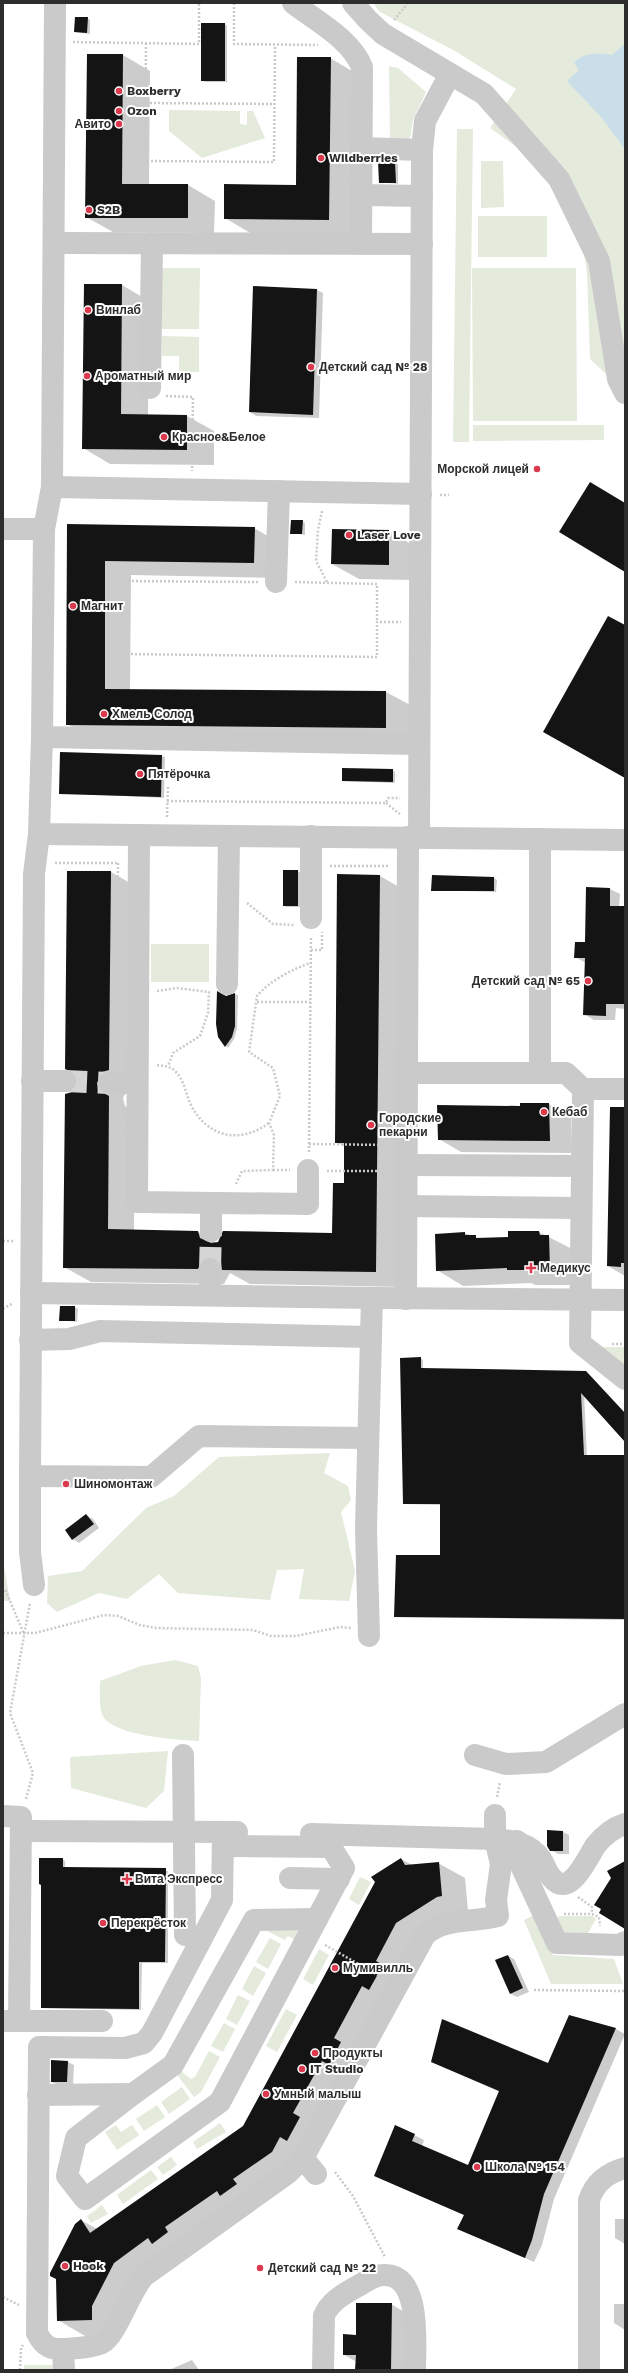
<svg xmlns="http://www.w3.org/2000/svg" width="628" height="2373" font-family="'Work Sans',sans-serif">
  <style>
    .green { fill: #e4eadc }
    .water { fill: #c9dee9 }
    .shadow { fill: #0003 }
    .building { fill: #141414 }
    .lines { fill: none; stroke-linecap: round; stroke-linejoin: round }
    .minor-tunnel { stroke: #d5d5d5; stroke-width: 22; stroke-dasharray: 22 11; stroke-linecap: butt }
    .path { stroke: #cacaca; stroke-width: 2.5; stroke-dasharray: 2 2; stroke-linecap: butt }
    .minor { stroke: #cacaca; stroke-width: 22 }
    .poi-dot { fill: #db394e; stroke: #fff; stroke-width: 1.5 }
    .labels { text-anchor: middle; dominant-baseline: central; stroke-width: 4; stroke-linejoin: round; paint-order: stroke }
    .poi-label { font-size: 12px; font-weight: bold; fill: #2d2d2d; stroke: #fff; text-anchor: start }
  </style>
  <rect width="100%" height="100%" fill="#fff"/>
  <g class="green">
    <path d="M 373,3 L 625,3 L 625,392 L 590,359 L 587,272 L 583,247 L 559,195 L 525,153 L 490,128 L 516,89 L 455,51 L 380,12 Z"/>
    <path d="M 389,66 L 398,68 L 426,92 L 413,120 L 410,139 L 390,139 Z"/>
    <path d="M 169,110 L 240,111 L 240,124 L 247,125 L 247,111 L 253,111 L 265,138 L 202,158 L 169,131 Z"/>
    <path d="M 457,129 L 473,129 L 469,442 L 453,442 Z"/>
    <path d="M 481,161 L 503,161 L 504,207 L 481,208 Z"/>
    <rect x="478" y="216" width="69" height="41"/>
    <path d="M 162,268 L 200,268 L 199,329 L 162,329 Z"/>
    <path d="M 472,268 L 576,268 L 577,421 L 473,421 Z"/>
    <path d="M 162,336 L 199,337 L 199,372 L 179,372 L 179,356 L 162,356 Z"/>
    <path d="M 473,425 L 604,425 L 604,440 L 473,441 Z"/>
    <rect x="151" y="944" width="58" height="38"/>
    <path d="M 598,1347 L 625,1347 L 625,1377 Z"/>
    <path d="M 330,1453 L 324,1473 L 348,1486 L 351,1500 L 341,1512 L 355,1571 L 349,1601 L 299,1599 L 304,1569 L 277,1570 L 270,1600 L 178,1593 L 159,1574 L 127,1599 L 99,1593 L 57,1612 L 47,1603 L 48,1576 L 82,1571 L 146,1508 L 174,1496 L 219,1457 Z"/>
    <path d="M 3,1560 L 10,1601 L 3,1601 Z"/>
    <path d="M 175,1660 L 198,1666 L 201,1678 L 199,1741 C 178,1740 110,1736 102,1714 C 99,1705 100,1690 100,1681 L 141,1666 Z"/>
    <path d="M 168,1751 L 164,1791 L 146,1808 L 71,1788 L 70,1757 Z"/>
    <path d="M 360,1877 L 371,1882 L 359,1905 L 349,1899 Z"/>
    <path d="M 534,1915 L 553,1955 L 614,1959 L 623,1984 L 551,1984 L 524,1920 Z"/>
    <path d="M 559,1916 L 592,1916 L 596,1919 L 588,1933 L 563,1932 L 557,1920 Z"/>
    <path d="M 259,1927 L 302,1928 L 298,1941 L 288,1936 L 285,1940 Z"/>
    <path d="M 270,1938 L 281,1944 L 268,1969 L 256,1962 Z"/>
    <path d="M 319,1949 L 329,1955 L 313,1985 L 303,1979 Z"/>
    <path d="M 254,1966 L 266,1973 L 253,1996 L 242,1989 Z"/>
    <path d="M 238,1995 L 250,2001 L 237,2025 L 226,2019 Z"/>
    <path d="M 286,2009 L 297,2015 L 277,2052 L 266,2046 Z"/>
    <path d="M 224,2023 L 235,2029 L 223,2052 L 211,2046 Z"/>
    <path d="M 209,2051 L 220,2057 L 201,2092 L 194,2097 L 178,2076 L 179,2073 L 181,2071 L 191,2079 L 195,2077 Z"/>
    <path d="M 182,2087 L 190,2099 L 169,2114 L 161,2102 Z"/>
    <path d="M 157,2105 L 165,2117 L 144,2131 L 136,2119 Z"/>
    <path d="M 220,2123 L 226,2132 L 197,2149 L 193,2142 Z"/>
    <path d="M 116,2125 L 121,2132 L 132,2125 L 139,2135 L 117,2150 L 105,2132 Z"/>
    <path d="M 171,2157 L 177,2165 L 163,2175 L 157,2167 Z"/>
    <path d="M 151,2170 L 158,2179 L 123,2204 L 117,2195 Z"/>
    <path d="M 102,2205 L 108,2214 L 91,2223 L 87,2216 Z"/>
    <rect x="24" y="2365" width="29" height="5"/>
  </g>
  <path class="water" d="M 625,44 L 625,149 L 602,118 L 567,81 L 579,70 L 574,63 C 583,52 598,53 612,55 Z"/>
  <g class="shadow">
    <path d="M 87,18 L 90,20 L 90,34 L 75,32 Z"/>
    <path d="M 225,24 L 227,26 L 227,82 L 205,82 L 202,80 Z"/>
    <path d="M 88,55 L 123,55 L 150,71 L 149,185 L 188,185 L 215,201 L 214,233 L 113,232 L 86,217 Z"/>
    <path d="M 330,58 L 357,74 L 356,234 L 252,234 L 225,218 L 297,186 Z"/>
    <path d="M 379,162 L 398,164 L 398,184 L 380,182 Z"/>
    <path d="M 85,285 L 122,285 L 149,301 L 148,415 L 187,416 L 214,431 L 214,465 L 110,464 L 83,448 Z"/>
    <path d="M 254,287 L 317,290 L 323,293 L 319,418 L 256,416 L 250,412 Z"/>
    <path d="M 302,521 L 305,523 L 305,535 L 291,533 Z"/>
    <path d="M 68,525 L 254,528 L 280,543 L 279,578 L 131,575 L 130,690 L 386,692 L 412,706 L 411,742 L 93,739 L 67,724 Z"/>
    <path d="M 389,531 L 416,547 L 415,580 L 359,579 L 332,564 Z"/>
    <path d="M 162,756 L 165,757 L 164,798 L 60,793 Z"/>
    <path d="M 392,770 L 395,772 L 395,783 L 343,781 Z"/>
    <path d="M 298,871 L 301,873 L 300,907 L 286,907 L 284,905 Z"/>
    <path d="M 111,872 L 137,887 L 129,1087 L 123,1098 L 125,1106 L 135,1112 L 134,1231 L 198,1232 L 217,1243 L 333,1234 L 345,1184 L 345,1147 L 336,1142 L 380,876 L 406,891 L 402,1287 L 250,1284 L 230,1273 L 224,1284 L 91,1282 L 64,1267 L 72,1092 L 79,1082 Z"/>
    <path d="M 494,878 L 497,880 L 496,892 L 432,890 Z"/>
    <path d="M 587,888 L 610,889 L 620,894 L 619,907 L 625,907 L 625,1009 L 616,1008 L 615,1020 L 594,1020 L 584,1014 L 586,963 L 575,957 L 586,943 Z"/>
    <path d="M 235,994 L 238,995 L 237,1028 L 234,1039 L 228,1048 L 219,1037 L 226,998 Z"/>
    <path d="M 549,1104 L 571,1116 L 572,1153 L 461,1152 L 439,1139 L 521,1107 Z"/>
    <path d="M 625,1108 L 625,1276 L 608,1266 Z"/>
    <path d="M 539,1232 L 576,1251 L 576,1285 L 535,1285 L 531,1283 L 463,1286 L 437,1270 L 465,1233 L 480,1239 L 509,1238 Z"/>
    <path d="M 75,1307 L 78,1309 L 77,1322 L 60,1320 Z"/>
    <path d="M 420,1358 L 423,1360 L 423,1369 L 586,1372 L 625,1413 L 625,1441 L 584,1394 L 587,1456 L 625,1456 L 625,1620 L 395,1617 L 441,1556 L 441,1505 L 404,1504 Z"/>
    <path d="M 86,1515 L 93,1519 L 99,1528 L 79,1543 L 73,1539 Z"/>
    <path d="M 563,1832 L 569,1835 L 569,1854 L 558,1854 L 551,1850 Z"/>
    <path d="M 62,1859 L 65,1861 L 65,1868 L 168,1871 L 168,1963 L 142,1963 L 141,2010 L 42,2008 Z"/>
    <path d="M 401,1859 L 412,1865 L 438,1863 L 465,1878 L 468,1911 L 423,1939 L 299,2167 L 140,2278 L 118,2335 L 85,2336 L 58,2320 L 81,2220 L 97,2229 L 244,2127 Z"/>
    <path d="M 508,1956 L 514,1959 L 529,1992 L 517,1997 L 511,1994 L 496,1961 Z"/>
    <path d="M 616,2029 L 625,2034 L 554,2199 L 542,2245 L 534,2262 L 458,2229 L 464,2215 L 375,2176 L 396,2126 L 424,2140 L 422,2146 L 468,2166 L 500,2092 L 432,2062 L 549,2065 Z"/>
    <path d="M 68,2062 L 74,2065 L 73,2085 L 58,2085 L 52,2082 Z"/>
    <path d="M 615,2219 L 625,2219 L 625,2244 L 615,2238 Z"/>
    <path d="M 391,2304 L 418,2320 L 418,2370 L 356,2370 L 357,2362 L 344,2355 L 357,2336 Z"/>
    <path d="M 614,2304 L 625,2304 L 625,2330 L 614,2323 Z"/>
    <path d="M 192,2360 L 199,2370 L 169,2370 Z"/>
  </g>
  <g class="building">
    <path d="M 75,17 L 88,17 L 87,33 L 74,32 Z"/>
    <rect x="201" y="23" width="24" height="58"/>
    <path d="M 87,54 L 123,54 L 122,184 L 188,184 L 188,218 L 85,218 Z"/>
    <path d="M 297,57 L 331,57 L 329,220 L 224,219 L 224,184 L 296,185 Z"/>
    <path d="M 378,161 L 395,162 L 396,183 L 379,183 Z"/>
    <path d="M 84,284 L 122,284 L 121,414 L 187,415 L 187,450 L 82,449 Z"/>
    <path d="M 253,286 L 317,289 L 313,415 L 249,412 Z"/>
    <path d="M 590,482 L 625,503 L 625,572 L 559,532 Z"/>
    <path d="M 291,520 L 303,520 L 302,534 L 290,534 Z"/>
    <path d="M 67,524 L 255,527 L 254,563 L 105,561 L 105,689 L 386,691 L 386,728 L 66,725 Z"/>
    <path d="M 332,529 L 389,530 L 389,565 L 331,564 Z"/>
    <path d="M 608,616 L 625,625 L 625,778 L 543,732 Z"/>
    <path d="M 60,752 L 162,755 L 161,797 L 59,794 Z"/>
    <path d="M 342,768 L 393,769 L 393,782 L 342,781 Z"/>
    <rect x="283" y="870" width="15" height="36"/>
    <path d="M 67,871 L 111,871 L 109,1070 L 102,1072 L 97,1083 L 98,1090 L 109,1096 L 108,1229 L 198,1231 L 200,1238 L 211,1243 L 218,1242 L 223,1231 L 332,1233 L 333,1183 L 344,1183 L 344,1143 L 335,1143 L 337,874 L 380,875 L 376,1272 L 222,1270 L 221,1262 L 210,1257 L 203,1258 L 198,1269 L 63,1268 L 65,1094 L 72,1092 L 77,1081 L 76,1074 L 65,1069 Z"/>
    <path d="M 432,875 L 494,877 L 494,891 L 431,891 Z"/>
    <path d="M 586,887 L 610,888 L 610,906 L 625,906 L 625,1004 L 606,1004 L 606,1016 L 583,1015 L 585,958 L 574,958 L 575,942 L 585,942 Z"/>
    <path d="M 217,991 L 226,996 L 235,993 L 235,1026 L 232,1037 L 225,1047 L 218,1037 L 216,1024 Z"/>
    <path d="M 520,1103 L 549,1103 L 550,1141 L 438,1140 L 437,1105 L 520,1106 Z"/>
    <path d="M 610,1107 L 625,1107 L 625,1263 L 621,1263 L 621,1267 L 607,1266 Z"/>
    <path d="M 508,1231 L 539,1231 L 540,1235 L 549,1235 L 550,1270 L 507,1270 L 507,1268 L 436,1271 L 435,1234 L 465,1232 L 465,1235 L 476,1235 L 476,1238 L 508,1237 Z"/>
    <path d="M 60,1306 L 75,1306 L 75,1321 L 59,1321 Z"/>
    <path d="M 421,1357 L 421,1368 L 586,1371 L 625,1413 L 625,1442 L 581,1393 L 584,1455 L 625,1455 L 625,1619 L 394,1617 L 396,1555 L 440,1555 L 440,1504 L 403,1504 L 400,1358 Z"/>
    <path d="M 86,1514 L 94,1524 L 72,1540 L 65,1530 Z"/>
    <path d="M 547,1830 L 563,1831 L 563,1851 L 550,1851 L 547,1846 Z"/>
    <path d="M 39,1858 L 63,1858 L 63,1867 L 166,1868 L 165,1962 L 139,1962 L 139,2009 L 41,2008 L 41,1885 L 39,1884 Z"/>
    <path d="M 401,1858 L 405,1865 L 439,1862 L 442,1896 L 437,1897 L 396,1923 L 376,1961 L 383,1965 L 369,1990 L 362,1986 L 334,2038 L 341,2042 L 329,2065 L 322,2061 L 293,2113 L 300,2117 L 287,2141 L 280,2137 L 272,2152 L 233,2179 L 237,2184 L 220,2196 L 217,2191 L 165,2227 L 168,2232 L 152,2244 L 148,2238 L 114,2263 L 92,2306 L 92,2320 L 57,2321 L 56,2279 L 50,2276 L 50,2273 L 75,2224 L 81,2219 L 90,2233 L 243,2126 L 375,1882 L 371,1877 Z"/>
    <path d="M 625,1861 L 625,1929 L 599,1913 L 601,1909 L 594,1905 L 611,1878 L 607,1871 Z"/>
    <path d="M 508,1955 L 523,1988 L 510,1994 L 495,1960 Z"/>
    <path d="M 569,2015 L 616,2028 L 544,2194 L 532,2240 L 525,2258 L 457,2229 L 464,2215 L 374,2176 L 395,2125 L 415,2134 L 412,2141 L 468,2165 L 499,2091 L 431,2062 L 442,2019 L 548,2063 Z"/>
    <path d="M 51,2060 L 68,2061 L 67,2082 L 51,2082 Z"/>
    <path d="M 356,2303 L 392,2303 L 391,2370 L 355,2370 L 356,2355 L 343,2355 L 343,2334 L 356,2335 Z"/>
  </g>
  <g class="lines">
    <g class="minor-tunnel">
      <path d="M 65,1081 L 109,1083"/>
      <path d="M 210,1269 L 211,1231"/>
    </g>
    <g class="path">
      <path d="M 234,3 L 234,44 L 318,45"/>
      <path d="M 394,20 L 408,3"/>
      <path d="M 73,42 L 199,44 L 199,3"/>
      <path d="M 146,43 L 145,161 L 274,162 L 275,45"/>
      <path d="M 146,103 L 273,104"/>
      <path d="M 166,396 L 193,397 L 192,471"/>
      <path d="M 440,495 L 449,495"/>
      <path d="M 322,511 L 318,530 L 316,561 L 327,582"/>
      <path d="M 258,582 L 123,581 L 123,654 L 377,657 L 377,622 L 401,622"/>
      <path d="M 295,582 L 377,584 L 377,622"/>
      <path d="M 167,801 L 386,803 L 388,798 L 400,798"/>
      <path d="M 386,803 L 400,814"/>
      <path d="M 167,817 L 168,785"/>
      <path d="M 55,863 L 118,863"/>
      <path d="M 330,866 L 389,866"/>
      <path d="M 247,903 L 273,924 L 294,925"/>
      <path d="M 311,950 L 322,950 L 322,932"/>
      <path d="M 157,991 L 177,988 L 209,992 L 208,1013 L 200,1036 L 173,1053 L 168,1066"/>
      <path d="M 110,1001 L 117,1001"/>
      <path d="M 116,1001 L 118,863"/>
      <path d="M 257,1002 L 310,1002"/>
      <path d="M 157,1065 C 164,1066 171,1066 176,1072 C 184,1080 186,1094 190,1103 C 206,1137 239,1145 269,1123"/>
      <path d="M 309,1144 L 388,1145"/>
      <path d="M 309,1152 L 311,937"/>
      <path d="M 273,1170 L 290,1170"/>
      <path d="M 327,1171 L 388,1171"/>
      <path d="M 236,1184 L 242,1171 L 273,1170 L 274,1135 L 269,1123 L 280,1096 L 273,1068 L 249,1052 L 257,996 C 268,982 294,968 311,963"/>
      <path d="M 3,1241 L 14,1241"/>
      <path d="M 3,1309 L 13,1303"/>
      <path d="M 612,1344 L 625,1344"/>
      <path d="M 3,1591 L 5,1589 L 24,1634"/>
      <path d="M 3,1633 L 35,1633 L 104,1615 L 118,1616 L 140,1625 L 156,1628 L 253,1630 L 271,1636 L 296,1636 L 340,1627 L 351,1628"/>
      <path d="M 497,1797 L 500,1782"/>
      <path d="M 26,1799 L 33,1773 L 10,1713 L 30,1603"/>
      <path d="M 578,1897 L 592,1907 L 592,1914"/>
      <path d="M 564,1914 L 592,1914 L 599,1917 L 600,1926"/>
      <path d="M 325,1945 L 381,1977"/>
      <path d="M 534,1990 L 625,1991"/>
      <path d="M 335,2172 L 353,2196 L 385,2257"/>
      <path d="M 3,2297 L 19,2305"/>
      <path d="M 20,2370 L 21,2348 L 23,2345"/>
    </g>
    <g class="minor">
      <path d="M 293,3 C 316,21 351,39 362,67 L 361,243"/>
      <path d="M 353,3 L 367,19 L 383,34 L 484,94 L 559,179 L 599,261 L 618,379 L 625,393"/>
      <path d="M 361,148 L 422,150"/>
      <path d="M 361,195 L 422,196"/>
      <path d="M 55,243 L 422,244"/>
      <path d="M 150,388 L 152,243"/>
      <path d="M 52,487 L 55,3"/>
      <path d="M 4,529 L 44,529"/>
      <path d="M 276,582 L 279,491"/>
      <path d="M 42,737 L 39,834 L 625,840"/>
      <path d="M 418,744 L 42,737 L 44,529 L 52,487 L 421,494"/>
      <path d="M 39,834 L 34,874 L 30,1476 L 151,1477 L 199,1436 L 368,1438"/>
      <path d="M 139,835 L 137,1202 L 308,1204 L 308,1170"/>
      <path d="M 419,837 L 422,150 L 425,121 L 450,74"/>
      <path d="M 540,839 L 540,1073"/>
      <path d="M 311,918 L 311,836"/>
      <path d="M 227,984 L 229,836"/>
      <path d="M 407,1073 L 566,1073 L 583,1089 L 580,1343 L 625,1379"/>
      <path d="M 32,1081 L 65,1081"/>
      <path d="M 109,1083 L 137,1083"/>
      <path d="M 583,1089 L 625,1089"/>
      <path d="M 407,1165 L 581,1166"/>
      <path d="M 211,1203 L 211,1231"/>
      <path d="M 407,1206 L 581,1208"/>
      <path d="M 31,1293 L 372,1298 L 625,1300"/>
      <path d="M 210,1295 L 210,1269"/>
      <path d="M 406,1299 L 408,837"/>
      <path d="M 30,1340 L 69,1339 L 100,1331 L 371,1337"/>
      <path d="M 30,1476 L 30,1552 L 34,1585"/>
      <path d="M 369,1636 L 366,1529 L 372,1298"/>
      <path d="M 183,1755 L 185,1935"/>
      <path d="M 475,1755 L 506,1764 L 546,1762 L 625,1714"/>
      <path d="M 3,1816 L 21,1817 L 19,2021"/>
      <path d="M 21,1831 L 237,1832"/>
      <path d="M 223,1832 L 222,1900 L 152,2033 L 144,2043 L 125,2048 L 39,2047 L 37,2333 C 44,2347 51,2350 66,2349 C 78,2348 90,2348 102,2343 C 116,2336 130,2291 144,2276 L 288,2173 L 303,2158 L 425,1935 C 444,1917 474,1923 498,1916 L 496,1900 L 501,1864 L 495,1839 L 495,1815"/>
      <path d="M 311,1834 L 495,1839 C 514,1841 530,1843 541,1859 C 545,1865 547,1873 552,1878 C 570,1900 588,1856 596,1845 C 604,1835 613,1828 625,1824"/>
      <path d="M 517,1841 L 518,1859 L 557,1943 L 620,1945 L 625,1942"/>
      <path d="M 290,1878 L 339,1879"/>
      <path d="M 3,2021 L 102,2021"/>
      <path d="M 133,2094 L 173,2065 L 254,1920 L 317,1919"/>
      <path d="M 38,2095 L 133,2094 L 76,2138 L 67,2176 L 85,2199 L 220,2102 L 344,1868 L 331,1847 L 224,1846"/>
      <path d="M 303,2158 L 316,2174"/>
      <path d="M 63,2349 L 64,2370"/>
      <path d="M 323,2370 L 324,2316 C 329,2302 345,2293 358,2286 C 365,2282 375,2275 383,2275 C 422,2272 415,2346 415,2370"/>
      <path d="M 589,2370 L 589,2200 C 595,2182 607,2173 625,2168"/>
    </g>
  </g>
  <g class="poi-dot">
    <circle cx="119" cy="91" r="4"/>
    <circle cx="119" cy="111" r="4"/>
    <circle cx="119" cy="124" r="4"/>
    <circle cx="321" cy="158" r="4"/>
    <circle cx="89" cy="210" r="4"/>
    <circle cx="88" cy="310" r="4"/>
    <circle cx="311" cy="367" r="4"/>
    <circle cx="87" cy="376" r="4"/>
    <circle cx="164" cy="437" r="4"/>
    <circle cx="537" cy="469" r="4"/>
    <circle cx="349" cy="535" r="4"/>
    <circle cx="73" cy="606" r="4"/>
    <circle cx="104" cy="714" r="4"/>
    <circle cx="140" cy="774" r="4"/>
    <circle cx="588" cy="981" r="4"/>
    <circle cx="544" cy="1112" r="4"/>
    <circle cx="371" cy="1125" r="4"/>
    <path d="M529 1262h4v4h4v4h-4v4h-4v-4h-4v-4h4z"/>
    <circle cx="66" cy="1484" r="4"/>
    <path d="M125 1873h4v4h4v4h-4v4h-4v-4h-4v-4h4z"/>
    <circle cx="103" cy="1923" r="4"/>
    <circle cx="335" cy="1968" r="4"/>
    <circle cx="315" cy="2053" r="4"/>
    <circle cx="302" cy="2069" r="4"/>
    <circle cx="266" cy="2094" r="4"/>
    <circle cx="477" cy="2167" r="4"/>
    <circle cx="65" cy="2266" r="4"/>
    <circle cx="260" cy="2268" r="4"/>
  </g>
  <g class="labels">
    <g class="poi-label">
      <text x="127" y="91">Boxberry</text>
      <text x="127" y="111">Ozon</text>
      <text x="111" y="124" text-anchor="end">Авито</text>
      <text x="329" y="158">Wildberries</text>
      <text x="97" y="210">S2B</text>
      <text x="96" y="310">Винлаб</text>
      <text x="319" y="367">Детский сад № 28</text>
      <text x="95" y="376">Ароматный мир</text>
      <text x="172" y="437">Красное&amp;Белое</text>
      <text x="529" y="469" text-anchor="end">Морской лицей</text>
      <text x="357" y="535">Laser Love</text>
      <text x="81" y="606">Магнит</text>
      <text x="112" y="714">Хмель Солод</text>
      <text x="148" y="774">Пятёрочка</text>
      <text x="580" y="981" text-anchor="end">Детский сад № 65</text>
      <text x="552" y="1112">Кебаб</text>
      <text x="379" y="1118">Городские<tspan x="379" dy="14">пекарни</tspan></text>
      <text x="540" y="1268">Медикус</text>
      <text x="74" y="1484">Шиномонтаж</text>
      <text x="135" y="1879">Вита Экспресс</text>
      <text x="111" y="1923">Перекрёсток</text>
      <text x="343" y="1968">Мумивилль</text>
      <text x="323" y="2053">Продукты</text>
      <text x="310" y="2069">IT Studio</text>
      <text x="274" y="2094">Умный малыш</text>
      <text x="485" y="2167">Школа № 154</text>
      <text x="73" y="2266">Hook</text>
      <text x="268" y="2268">Детский сад № 22</text>
    </g>
  </g>
  <rect width="628" height="2373" fill="none" stroke="#2d2d2d" stroke-width="8"/>
</svg>
